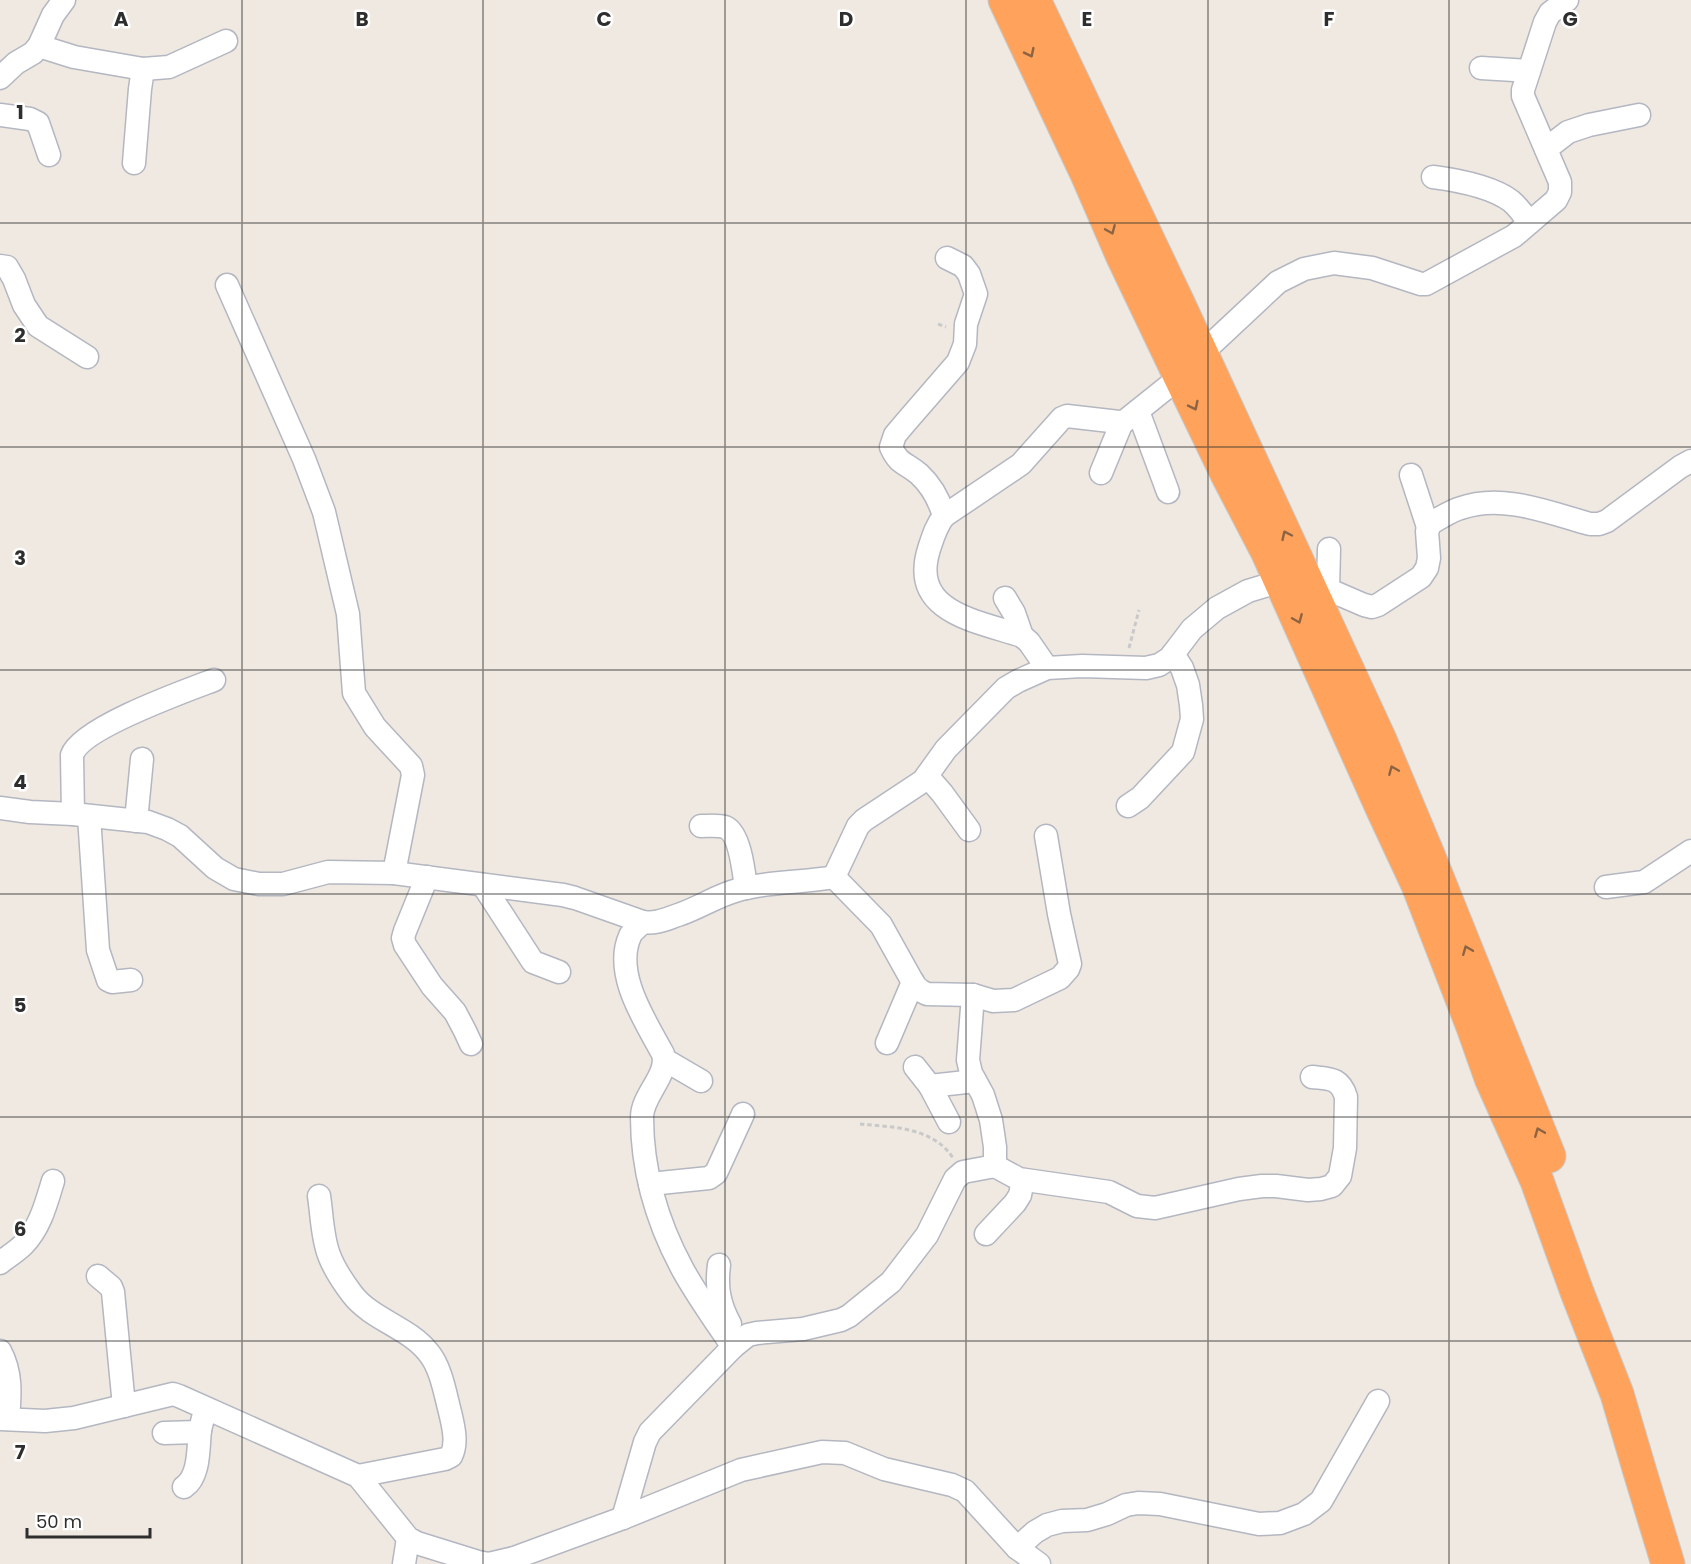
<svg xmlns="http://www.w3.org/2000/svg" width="1691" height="1564" font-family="Poppins,sans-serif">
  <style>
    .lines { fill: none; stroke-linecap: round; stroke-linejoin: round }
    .minor-casing { stroke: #b4b7c1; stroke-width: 25 }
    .highway-casing { stroke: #c9c9c9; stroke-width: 35 }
    .path { stroke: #c9c9c9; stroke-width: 3; stroke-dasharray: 4.5 3; stroke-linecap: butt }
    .minor { stroke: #fff; stroke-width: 22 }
    .highway { stroke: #ffa35c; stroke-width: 33 }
    .oneway { stroke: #8c6343 }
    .grid { fill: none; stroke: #2e2e2e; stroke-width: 1.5; stroke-opacity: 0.55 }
    .grid-label { font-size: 20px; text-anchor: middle; font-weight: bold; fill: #2e2e2e; stroke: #fff; stroke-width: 5; stroke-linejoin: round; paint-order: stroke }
  </style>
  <rect width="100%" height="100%" fill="#efe9e1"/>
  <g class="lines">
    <g class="minor-casing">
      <g id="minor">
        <path d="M 39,46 L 74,57 L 143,69 L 169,67 L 226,41"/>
        <path d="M 1481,68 L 1529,71"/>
        <path d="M 0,78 L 16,63 L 33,53 L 39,46 L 53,15 L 64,0"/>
        <path d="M 0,115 L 30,119 L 38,123 L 49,155"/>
        <path d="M 1546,149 L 1568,132 L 1589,125 L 1639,115"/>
        <path d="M 134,163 L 140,89 L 143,69"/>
        <path d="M 1433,177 C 1456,180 1491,186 1511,201 C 1518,207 1524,215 1529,223"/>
        <path d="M 0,266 L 7,267 L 14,279 L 24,305 L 38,326 L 87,357"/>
        <path d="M 227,285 L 304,459 L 324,512 L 348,614 L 354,693 L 375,727 L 411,766 L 413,775 L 394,873"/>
        <path d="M 1201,354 L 1278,282 L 1304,269 L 1334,263 L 1372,268 L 1421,284 L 1426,284 L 1514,236 L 1556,200 L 1560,192 L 1560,182 L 1523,96 L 1523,90 L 1545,22 L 1550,13 L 1567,0"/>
        <path d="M 1138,411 L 1168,492"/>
        <path d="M 1101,473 L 1122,422"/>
        <path d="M 1411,475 L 1428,527"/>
        <path d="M 944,516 C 939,499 932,486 919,474 C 905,462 899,465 891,447 L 895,435 L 906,422 L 958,362 L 965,344 L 966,324 L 976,294 L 969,274 L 963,266 L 947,258"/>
        <path d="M 1306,580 L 1364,605 L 1372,607 L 1378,605 L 1421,577 L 1427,568 L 1429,558 L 1427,531 L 1431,523 C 1441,518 1450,511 1461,508 C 1502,493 1550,513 1590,524 L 1599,524 L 1607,521 L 1680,467 L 1691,461"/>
        <path d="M 1328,589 L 1329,549"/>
        <path d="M 1005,598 L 1014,613 L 1022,636"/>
        <path d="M 1047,668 L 1029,642 L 1022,636 C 978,621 909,613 929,549 C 933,537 936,526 944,516 L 1021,464 L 1062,418 L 1067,416 L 1119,422 L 1125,421 L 1180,377"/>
        <path d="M 927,776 L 942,793 L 969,830"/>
        <path d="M 1128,806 L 1140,798 L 1183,752 L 1192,719 L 1191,705 L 1188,685 L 1182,668 L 1173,654"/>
        <path d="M 0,808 L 30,812 L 73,814 L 148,822 L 167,829 L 180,836 L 215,868 L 234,879 L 259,884 L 283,884 L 328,872 L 394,873 L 563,895 L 575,898 L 643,922 C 656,924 666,919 678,915 C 699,908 718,895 738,890 C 769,881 802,883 834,877 L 858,826 L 864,820 L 923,781 L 946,749 L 1006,688 L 1018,681 L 1047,668 L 1082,666 L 1146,668 L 1159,665 L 1170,658 L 1192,629 L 1217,608 L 1248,591 L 1281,581"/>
        <path d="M 73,814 L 72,755 C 81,728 185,691 214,680"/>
        <path d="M 89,816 L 98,950 L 108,980 L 112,982 L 131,980"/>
        <path d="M 136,821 L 142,759"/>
        <path d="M 701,826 C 709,826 718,825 725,827 C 740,833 744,873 746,888"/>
        <path d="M 427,877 L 405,931 L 403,938 L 405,945 L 432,986 L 455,1012 L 465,1031 L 471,1044"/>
        <path d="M 834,877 L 881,925 L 915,986 L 921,991 L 927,994 L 973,995 L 993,1001 L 1014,1000 L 1060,978 L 1068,969 L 1070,964 L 1059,914 L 1046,836"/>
        <path d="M 483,885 L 533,962 L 559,972"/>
        <path d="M 1606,887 L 1644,882 L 1691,851"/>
        <path d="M 643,922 C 639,926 632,931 630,936 C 613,974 646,1022 663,1054 C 669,1075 642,1095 642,1117 C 642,1171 658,1224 683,1270 C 698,1297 716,1322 733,1347"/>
        <path d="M 973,995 L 968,1060 L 971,1073 L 983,1095 L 991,1120 L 995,1147 L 995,1166"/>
        <path d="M 887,1043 L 913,982"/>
        <path d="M 665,1060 L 701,1081"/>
        <path d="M 915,1067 L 930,1086 L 949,1122"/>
        <path d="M 930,1086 L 975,1081"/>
        <path d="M 650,1184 L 709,1178 L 716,1173 L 743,1114"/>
        <path d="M 319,1196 C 322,1215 322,1237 329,1255 C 334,1269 343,1282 352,1294 C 372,1320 408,1327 428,1352 C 441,1367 445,1393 450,1412 C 453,1425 458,1443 451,1456 L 445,1459 L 358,1476"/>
        <path d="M 986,1234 L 1015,1203 L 1020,1195 L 1023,1180"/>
        <path d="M 0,1263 C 7,1257 16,1252 23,1245 C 40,1228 46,1204 53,1181"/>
        <path d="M 719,1265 C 716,1287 719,1304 730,1324"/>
        <path d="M 98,1276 L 111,1287 L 113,1292 L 124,1406"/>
        <path d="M 0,1351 C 12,1373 10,1395 8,1419"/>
        <path d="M 0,1419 L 45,1421 L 74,1418 L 173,1394 L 179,1396 L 358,1476 L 408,1538 L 417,1543 L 478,1562 L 489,1564 L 514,1558 L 623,1518 L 741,1470 L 822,1452 L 845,1453 L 884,1469 L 952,1485 L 965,1491 L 1017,1548 L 1039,1564"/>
        <path d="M 164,1433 L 198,1432 L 200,1430 L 203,1418"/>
        <path d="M 184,1487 C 200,1476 198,1448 200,1430"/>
        <path d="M 623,1518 L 645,1442 L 650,1432 L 733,1347 L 748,1335 L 757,1333 L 803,1329 L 841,1320 L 849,1316 L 891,1282 L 927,1235 L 955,1179 L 963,1172 L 995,1166 L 1019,1179 L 1109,1192 L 1137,1206 L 1155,1208 L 1239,1189 L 1262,1186 L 1276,1186 L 1308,1190 L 1321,1189 L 1332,1186 L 1340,1176 L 1345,1148 L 1346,1097 C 1340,1077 1329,1079 1312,1077"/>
        <path d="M 1017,1548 L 1035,1532 L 1047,1525 L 1062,1521 L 1087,1520 L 1107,1514 L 1126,1505 L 1138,1503 L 1160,1504 L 1259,1524 L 1280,1523 L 1304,1514 L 1321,1501 L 1378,1401"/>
        <path d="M 404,1564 L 408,1538"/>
      </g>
    </g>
    <g class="highway-casing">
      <g id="highway">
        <path d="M 1005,0 L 1087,174 L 1123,257 L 1187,391 L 1228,476 L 1268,553 L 1383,810 L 1418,885 L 1473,1027 L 1491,1078 L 1537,1181 L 1577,1292 L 1617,1394 L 1640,1472 L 1668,1564"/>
        <path d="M 1034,0 L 1179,305 L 1380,740 L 1429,857 L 1549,1156"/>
      </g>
    </g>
    <g class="path">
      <path d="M 938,324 L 946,327"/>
      <path d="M 1129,648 L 1139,610"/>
      <path d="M 860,1124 C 892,1127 933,1127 953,1158"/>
    </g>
    <use href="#minor" class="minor"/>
    <use href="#highway" class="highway"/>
  </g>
  <defs><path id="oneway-chevron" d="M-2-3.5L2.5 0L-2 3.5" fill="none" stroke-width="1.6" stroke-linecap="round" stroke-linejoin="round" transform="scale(1.5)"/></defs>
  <g class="oneway">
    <use href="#oneway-chevron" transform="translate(1030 53) rotate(64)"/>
    <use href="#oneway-chevron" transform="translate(1111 230) rotate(67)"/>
    <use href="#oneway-chevron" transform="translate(1194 406) rotate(64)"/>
    <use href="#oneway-chevron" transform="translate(1286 535) rotate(-115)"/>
    <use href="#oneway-chevron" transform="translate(1298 619) rotate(67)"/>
    <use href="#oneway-chevron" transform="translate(1393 770) rotate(-113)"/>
    <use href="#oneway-chevron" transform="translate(1467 950) rotate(-112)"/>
    <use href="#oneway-chevron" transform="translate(1539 1132) rotate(-112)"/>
  </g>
  <path class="grid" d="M 242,0 L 242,1564M 483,0 L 483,1564M 725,0 L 725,1564M 966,0 L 966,1564M 1208,0 L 1208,1564M 1449,0 L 1449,1564M 0,223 L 1691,223M 0,447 L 1691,447M 0,670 L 1691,670M 0,894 L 1691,894M 0,1117 L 1691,1117M 0,1341 L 1691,1341"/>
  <g class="grid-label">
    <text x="121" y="26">A</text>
    <text x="362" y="26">B</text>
    <text x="604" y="26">C</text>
    <text x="846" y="26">D</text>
    <text x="1087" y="26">E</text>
    <text x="1329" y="26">F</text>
    <text x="1570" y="26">G</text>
    <text x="20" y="119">1</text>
    <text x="20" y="342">2</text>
    <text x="20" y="565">3</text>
    <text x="20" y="789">4</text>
    <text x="20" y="1012">5</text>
    <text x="20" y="1236">6</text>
    <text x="20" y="1459">7</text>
  </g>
  <path d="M27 1528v9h123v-9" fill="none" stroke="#2e2e2e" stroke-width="3"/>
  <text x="36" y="1528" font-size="18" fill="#2e2e2e" stroke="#ffffff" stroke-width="4.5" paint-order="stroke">50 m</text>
</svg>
